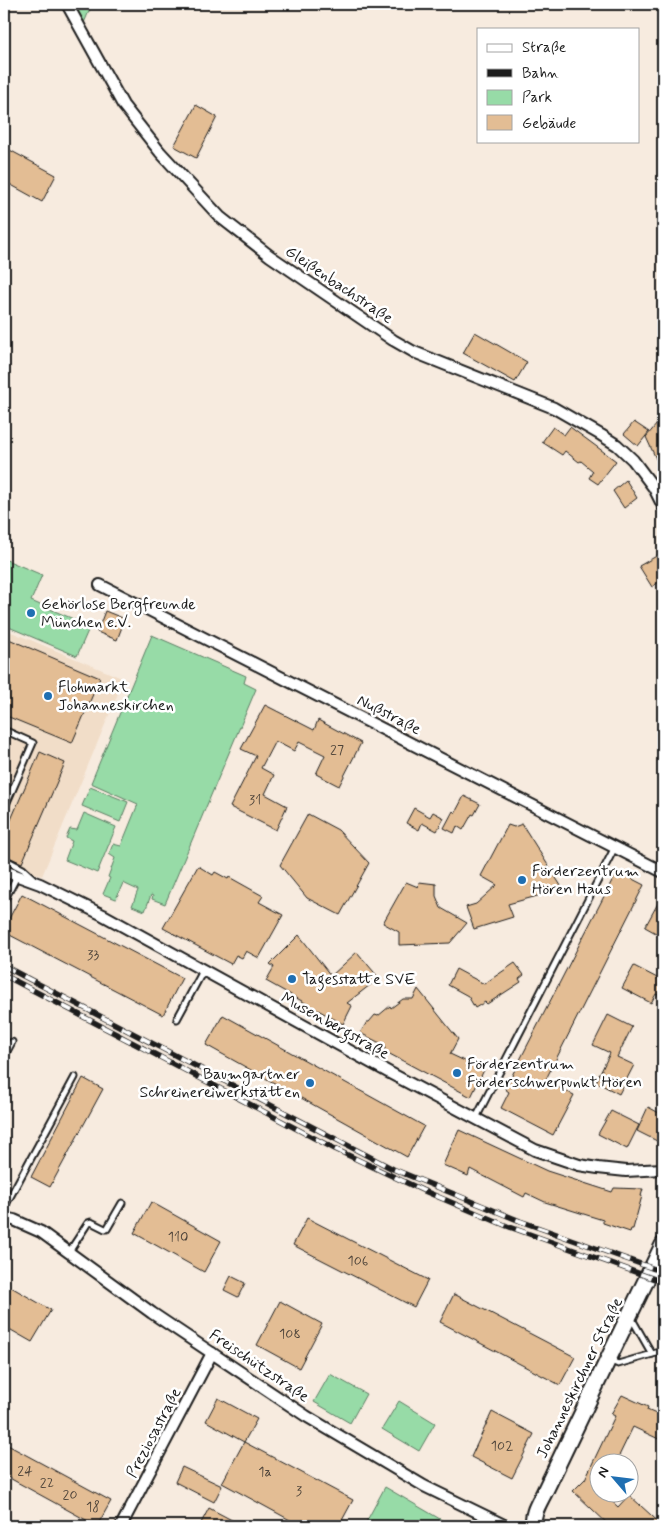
<svg xmlns="http://www.w3.org/2000/svg" width="667" height="1530" font-family="Mynerve,sans-serif">
  <style>
    .built { fill: #f1ddc8 }
    .green { fill: #97dba7; stroke: #5a7c62 }
    .building { fill: #e3bd94; stroke: #1c1c1c }
    .lines { fill: none; stroke-linecap: round; stroke-linejoin: round }
    .lane-casing { stroke: #1c1c1c; stroke-width: 9 }
    .street-casing { stroke: #1c1c1c; stroke-width: 14 }
    .secondary-casing { stroke: #1c1c1c; stroke-width: 19 }
    .lane { stroke: #fff; stroke-width: 5 }
    .street { stroke: #fff; stroke-width: 10 }
    .secondary { stroke: #fff; stroke-width: 15 }
    .rail-casing { stroke: #1c1c1c; stroke-width: 5.5 }
    .rail { stroke: #fff; stroke-width: 4; stroke-dasharray: 11; stroke-linecap: butt }
    .poi-dot { fill: #1f6fb2; stroke: #fff; stroke-width: 2 }
    .labels { text-anchor: middle; dominant-baseline: central; stroke-width: 5; stroke-linejoin: round; paint-order: stroke }
    .number-label { font-size: 14px; fill: #4e443a }
    .street-label { font-size: 16px; fill: #1c1c1c; stroke: #fff }
    .poi-label { font-size: 16px; fill: #1c1c1c; stroke: #fff; text-anchor: start }
  </style>
  <rect width="100%" height="100%" fill="#f7ebdf"/>
  <filter id="ink" filterUnits="userSpaceOnUse"><feTurbulence type="fractalNoise" baseFrequency=".02" numOctaves="2"/><feDisplacementMap in="SourceGraphic" scale="10" xChannelSelector="R" yChannelSelector="G"/><feConvolveMatrix kernelMatrix="1 2 1 2 8 2 1 2 1" color-interpolation-filters="sRGB"/></filter>
  <g filter="url(#ink)">
    <path class="built" d="M 4,629 L 124,679 L 42,876 L 4,862 Z"/>
    <g class="green">
      <path d="M 73,4 L 92,4 L 84,23 Z"/>
      <path d="M 4,559 L 42,575 L 31,601 L 90,626 L 77,656 L 4,625 Z"/>
      <path d="M 152,635 L 246,676 L 244,683 L 256,689 L 165,904 L 152,899 L 153,896 L 151,895 L 145,911 L 132,906 L 138,890 L 123,883 L 116,899 L 103,894 L 110,878 L 108,877 L 115,858 L 109,854 L 113,844 L 121,846 L 138,804 L 91,783 Z"/>
      <path d="M 90,787 L 128,802 L 120,822 L 82,806 Z"/>
      <path d="M 84,813 L 116,827 L 97,873 L 65,860 L 72,841 L 66,838 L 70,829 L 77,830 Z"/>
      <path d="M 330,1374 L 366,1394 L 350,1423 L 314,1402 Z"/>
      <path d="M 399,1401 L 435,1423 L 419,1451 L 382,1429 Z"/>
      <path d="M 385,1487 L 452,1526 L 364,1526 Z"/>
    </g>
    <g class="building">
      <path d="M 196,105 L 217,117 L 196,158 L 174,146 Z"/>
      <path d="M 4,147 L 56,175 L 42,202 L 4,181 Z"/>
      <path d="M 475,332 L 527,362 L 515,382 L 463,353 Z"/>
      <path d="M 634,422 L 649,432 L 638,446 L 624,434 Z"/>
      <path d="M 657,424 L 663,429 L 663,474 L 646,437 Z"/>
      <path d="M 553,427 L 564,435 L 570,427 L 616,461 L 598,484 L 589,478 L 593,471 L 581,461 L 579,462 L 565,451 L 562,455 L 542,442 Z"/>
      <path d="M 626,480 L 637,498 L 624,508 L 613,491 Z"/>
      <path d="M 660,554 L 663,559 L 663,579 L 652,587 L 639,566 Z"/>
      <path d="M 105,611 L 125,619 L 117,640 L 97,632 Z"/>
      <path d="M 4,637 L 100,678 L 72,743 L 4,715 Z"/>
      <path d="M 265,705 L 314,730 L 318,720 L 361,743 L 339,786 L 316,774 L 325,755 L 299,742 L 294,751 L 275,741 L 261,768 L 274,775 L 265,794 L 287,806 L 276,830 L 230,807 L 256,756 L 241,749 Z"/>
      <path d="M 40,752 L 65,763 L 22,863 L 4,855 L 4,836 Z"/>
      <path d="M 464,796 L 480,804 L 474,815 L 472,814 L 463,830 L 457,826 L 454,833 L 444,828 L 453,811 L 455,813 Z"/>
      <path d="M 414,808 L 430,817 L 433,812 L 444,818 L 437,831 L 422,823 L 419,830 L 406,823 Z"/>
      <path d="M 308,814 L 338,830 L 369,863 L 340,915 L 307,898 L 280,865 Z"/>
      <path d="M 522,824 L 563,889 L 508,904 L 513,917 L 474,929 L 466,907 L 476,904 L 497,885 L 481,876 L 508,825 L 514,827 Z"/>
      <path d="M 198,866 L 213,875 L 215,872 L 228,879 L 229,877 L 263,896 L 259,902 L 283,915 L 259,958 L 246,951 L 242,958 L 236,955 L 231,964 L 163,928 Z"/>
      <path d="M 617,871 L 644,885 L 545,1081 L 574,1095 L 553,1135 L 501,1108 L 509,1092 L 505,1089 Z"/>
      <path d="M 406,882 L 418,887 L 419,882 L 436,884 L 436,896 L 441,908 L 467,923 L 450,943 L 399,945 L 399,932 L 383,923 Z"/>
      <path d="M 22,894 L 182,978 L 163,1015 L 4,932 L 4,928 Z"/>
      <path d="M 663,894 L 663,937 L 645,927 Z"/>
      <path d="M 299,935 L 331,976 L 357,952 L 379,978 L 347,1003 L 352,1006 L 343,1024 L 266,981 L 274,967 L 270,964 Z"/>
      <path d="M 515,963 L 524,975 L 519,979 L 521,982 L 487,1004 L 485,1002 L 475,1008 L 468,996 L 448,985 L 456,969 L 484,984 Z"/>
      <path d="M 634,966 L 663,981 L 663,998 L 656,994 L 651,1003 L 622,988 Z"/>
      <path d="M 418,989 L 458,1039 L 450,1054 L 484,1070 L 471,1097 L 384,1051 L 386,1046 L 360,1033 L 367,1022 L 369,1022 L 375,1015 L 378,1016 L 390,1006 L 391,1008 L 403,999 L 413,999 Z"/>
      <path d="M 223,1015 L 424,1126 L 407,1157 L 206,1045 Z"/>
      <path d="M 608,1015 L 632,1027 L 617,1057 L 634,1065 L 619,1094 L 596,1082 L 610,1053 L 593,1045 Z"/>
      <path d="M 83,1078 L 103,1089 L 50,1187 L 31,1177 Z"/>
      <path d="M 648,1107 L 663,1115 L 663,1144 L 637,1131 Z"/>
      <path d="M 611,1111 L 639,1125 L 627,1149 L 598,1134 Z"/>
      <path d="M 459,1130 L 547,1171 L 612,1192 L 614,1188 L 643,1189 L 641,1196 L 642,1196 L 633,1229 L 631,1229 L 630,1232 L 603,1223 L 603,1220 L 545,1202 L 526,1193 L 524,1197 L 470,1169 L 468,1176 L 443,1165 Z"/>
      <path d="M 151,1202 L 221,1241 L 204,1272 L 134,1233 Z"/>
      <path d="M 307,1218 L 428,1280 L 414,1307 L 293,1245 Z"/>
      <path d="M 231,1276 L 245,1283 L 238,1297 L 224,1290 Z"/>
      <path d="M 11,1287 L 51,1310 L 32,1342 L 4,1326 L 4,1300 Z"/>
      <path d="M 454,1294 L 575,1357 L 560,1385 L 440,1322 Z"/>
      <path d="M 280,1301 L 322,1324 L 299,1368 L 257,1345 Z"/>
      <path d="M 622,1395 L 648,1407 L 647,1410 L 663,1417 L 663,1441 L 633,1427 L 616,1462 L 600,1462 L 600,1492 L 602,1492 L 618,1507 L 629,1495 L 663,1526 L 610,1526 L 573,1491 L 585,1479 L 615,1416 L 611,1414 Z"/>
      <path d="M 218,1398 L 257,1419 L 244,1442 L 206,1421 Z"/>
      <path d="M 492,1412 L 534,1434 L 512,1478 L 471,1457 Z"/>
      <path d="M 244,1442 L 353,1500 L 339,1526 L 301,1526 L 222,1483 Z"/>
      <path d="M 4,1443 L 111,1501 L 97,1526 L 4,1475 Z"/>
      <path d="M 182,1467 L 222,1486 L 214,1502 L 175,1482 Z"/>
      <path d="M 209,1508 L 243,1526 L 207,1526 L 201,1523 Z"/>
    </g>
    <g class="lines">
      <g class="lane-casing">
        <g id="lane">
          <path d="M 4,730 L 33,743 L 4,809"/>
          <path d="M 4,859 L 23,869 L 33,878"/>
          <path d="M 4,901 L 17,876"/>
          <path d="M 177,1019 L 203,971"/>
          <path d="M 4,1057 L 12,1042"/>
          <path d="M 476,1118 L 615,847"/>
          <path d="M 4,1208 L 75,1077"/>
          <path d="M 69,1252 L 88,1223 L 91,1222 L 105,1229 L 107,1229 L 122,1203"/>
          <path d="M 632,1319 L 652,1354"/>
          <path d="M 609,1360 L 618,1364 L 663,1351"/>
        </g>
      </g>
      <g class="street-casing">
        <g id="street">
          <path d="M 67,4 L 123,105 L 160,152 L 220,217 L 270,256 L 393,340 L 414,352 L 554,408 L 601,435 L 617,445 L 633,460 L 654,488 L 663,506"/>
          <path d="M 100,585 L 663,872"/>
          <path d="M 4,871 L 40,884 L 103,915 L 390,1073 L 535,1150 L 579,1165 L 598,1168 L 626,1171 L 663,1169"/>
          <path d="M 4,1218 L 14,1220 L 41,1232 L 152,1313 L 306,1416 L 424,1486 L 506,1526"/>
          <path d="M 121,1526 L 212,1353"/>
        </g>
      </g>
      <g class="secondary-casing">
        <path id="secondary" d="M 534,1526 C 531,1515 539,1503 544,1493 L 663,1245"/>
      </g>
      <use href="#lane" class="lane"/>
      <use href="#street" class="street"/>
      <use href="#secondary" class="secondary"/>
      <g class="rail-casing">
        <g id="rail">
          <path d="M 4,966 L 393,1169 L 520,1221 L 663,1272"/>
          <path d="M 4,975 L 335,1149 L 422,1190 L 507,1226 L 663,1282"/>
        </g>
      </g>
      <use href="#rail" class="rail"/>
    </g>
  </g>
  <g class="poi-dot">
    <circle cx="31" cy="613" r="5"/>
    <circle cx="48" cy="696" r="5"/>
    <circle cx="522" cy="880" r="5"/>
    <circle cx="292" cy="979" r="5"/>
    <circle cx="457" cy="1073" r="5"/>
    <circle cx="310" cy="1083" r="5"/>
  </g>
  <g class="labels">
    <g class="number-label">
      <text x="337" y="750">27</text>
      <text x="255" y="800">31</text>
      <text x="93" y="955">33</text>
      <text x="178" y="1237">110</text>
      <text x="358" y="1261">106</text>
      <text x="290" y="1334">108</text>
      <text x="502" y="1446">102</text>
      <text x="25" y="1471">24</text>
      <text x="265" y="1472">1a</text>
      <text x="47" y="1483">22</text>
      <text x="299" y="1491">3</text>
      <text x="70" y="1495">20</text>
      <text x="93" y="1507">18</text>
    </g>
    <g class="street-label">
      <text transform="translate(339 285) rotate(34)">Gleißenbachstraße</text>
      <text transform="translate(389 715) rotate(27)">Nußstraße</text>
      <text transform="translate(335 1026) rotate(29)">Musenbergstraße</text>
      <text transform="translate(259 1366) rotate(34)">Freischützstraße</text>
      <text transform="translate(580 1378) rotate(-64)">Johanneskirchner Straße</text>
      <text transform="translate(154 1433) rotate(-62)">Preziosastraße</text>
    </g>
    <g class="poi-label">
      <text x="41" y="604">Gehörlose Bergfreunde<tspan x="41" dy="18">München e.V.</tspan></text>
      <text x="58" y="687">Flohmarkt<tspan x="58" dy="18">Johanneskirchen</tspan></text>
      <text x="532" y="871">Förderzentrum<tspan x="532" dy="18">Hören Haus</tspan></text>
      <text x="302" y="979">Tagesstatte SVE</text>
      <text x="467" y="1064">Förderzentrum<tspan x="467" dy="18">Förderschwerpunkt Hören</tspan></text>
      <text x="300" y="1074" text-anchor="end">Baumgartner<tspan x="300" dy="18">Schreinereiwerkstätten</tspan></text>
    </g>
  </g>
  <rect width="667" height="1530" fill="none" stroke="#fff" stroke-width="20"/>
  <rect x="10" y="10" width="647" height="1510" fill="none" stroke="#1c1c1c" stroke-width="2" filter="url(#ink)"/>
  <rect x="477" y="28" width="162" height="115" fill="#ffffff" stroke="#a4a4a4"/>
  <rect x="487" y="44" width="25" height="8" fill="#ffffff" stroke="#a4a4a4"/>
  <text x="522" y="52" font-size="15" fill="#1c1c1c">Straße</text>
  <rect x="487" y="69" width="25" height="8" fill="#1c1c1c" stroke="#a4a4a4"/>
  <text x="522" y="78" font-size="15" fill="#1c1c1c">Bahn</text>
  <rect x="487" y="90" width="25" height="15" fill="#97dba7" stroke="#a4a4a4"/>
  <text x="522" y="102" font-size="15" fill="#1c1c1c">Park</text>
  <rect x="487" y="115" width="25" height="15" fill="#e3bd94" stroke="#a4a4a4"/>
  <text x="522" y="128" font-size="15" fill="#1c1c1c">Gebäude</text>
  <g transform="translate(614 1478) rotate(298)"><circle r="24" fill="#ffffff" stroke="#a4a4a4"/>
  <path d="M0-4L9 19L0 12L-9 19Z" fill="#1f6fb2"/>
  <text y="-8" font-size="14" font-weight="bold" text-anchor="middle" fill="#1c1c1c">N</text>
  </g>
</svg>
